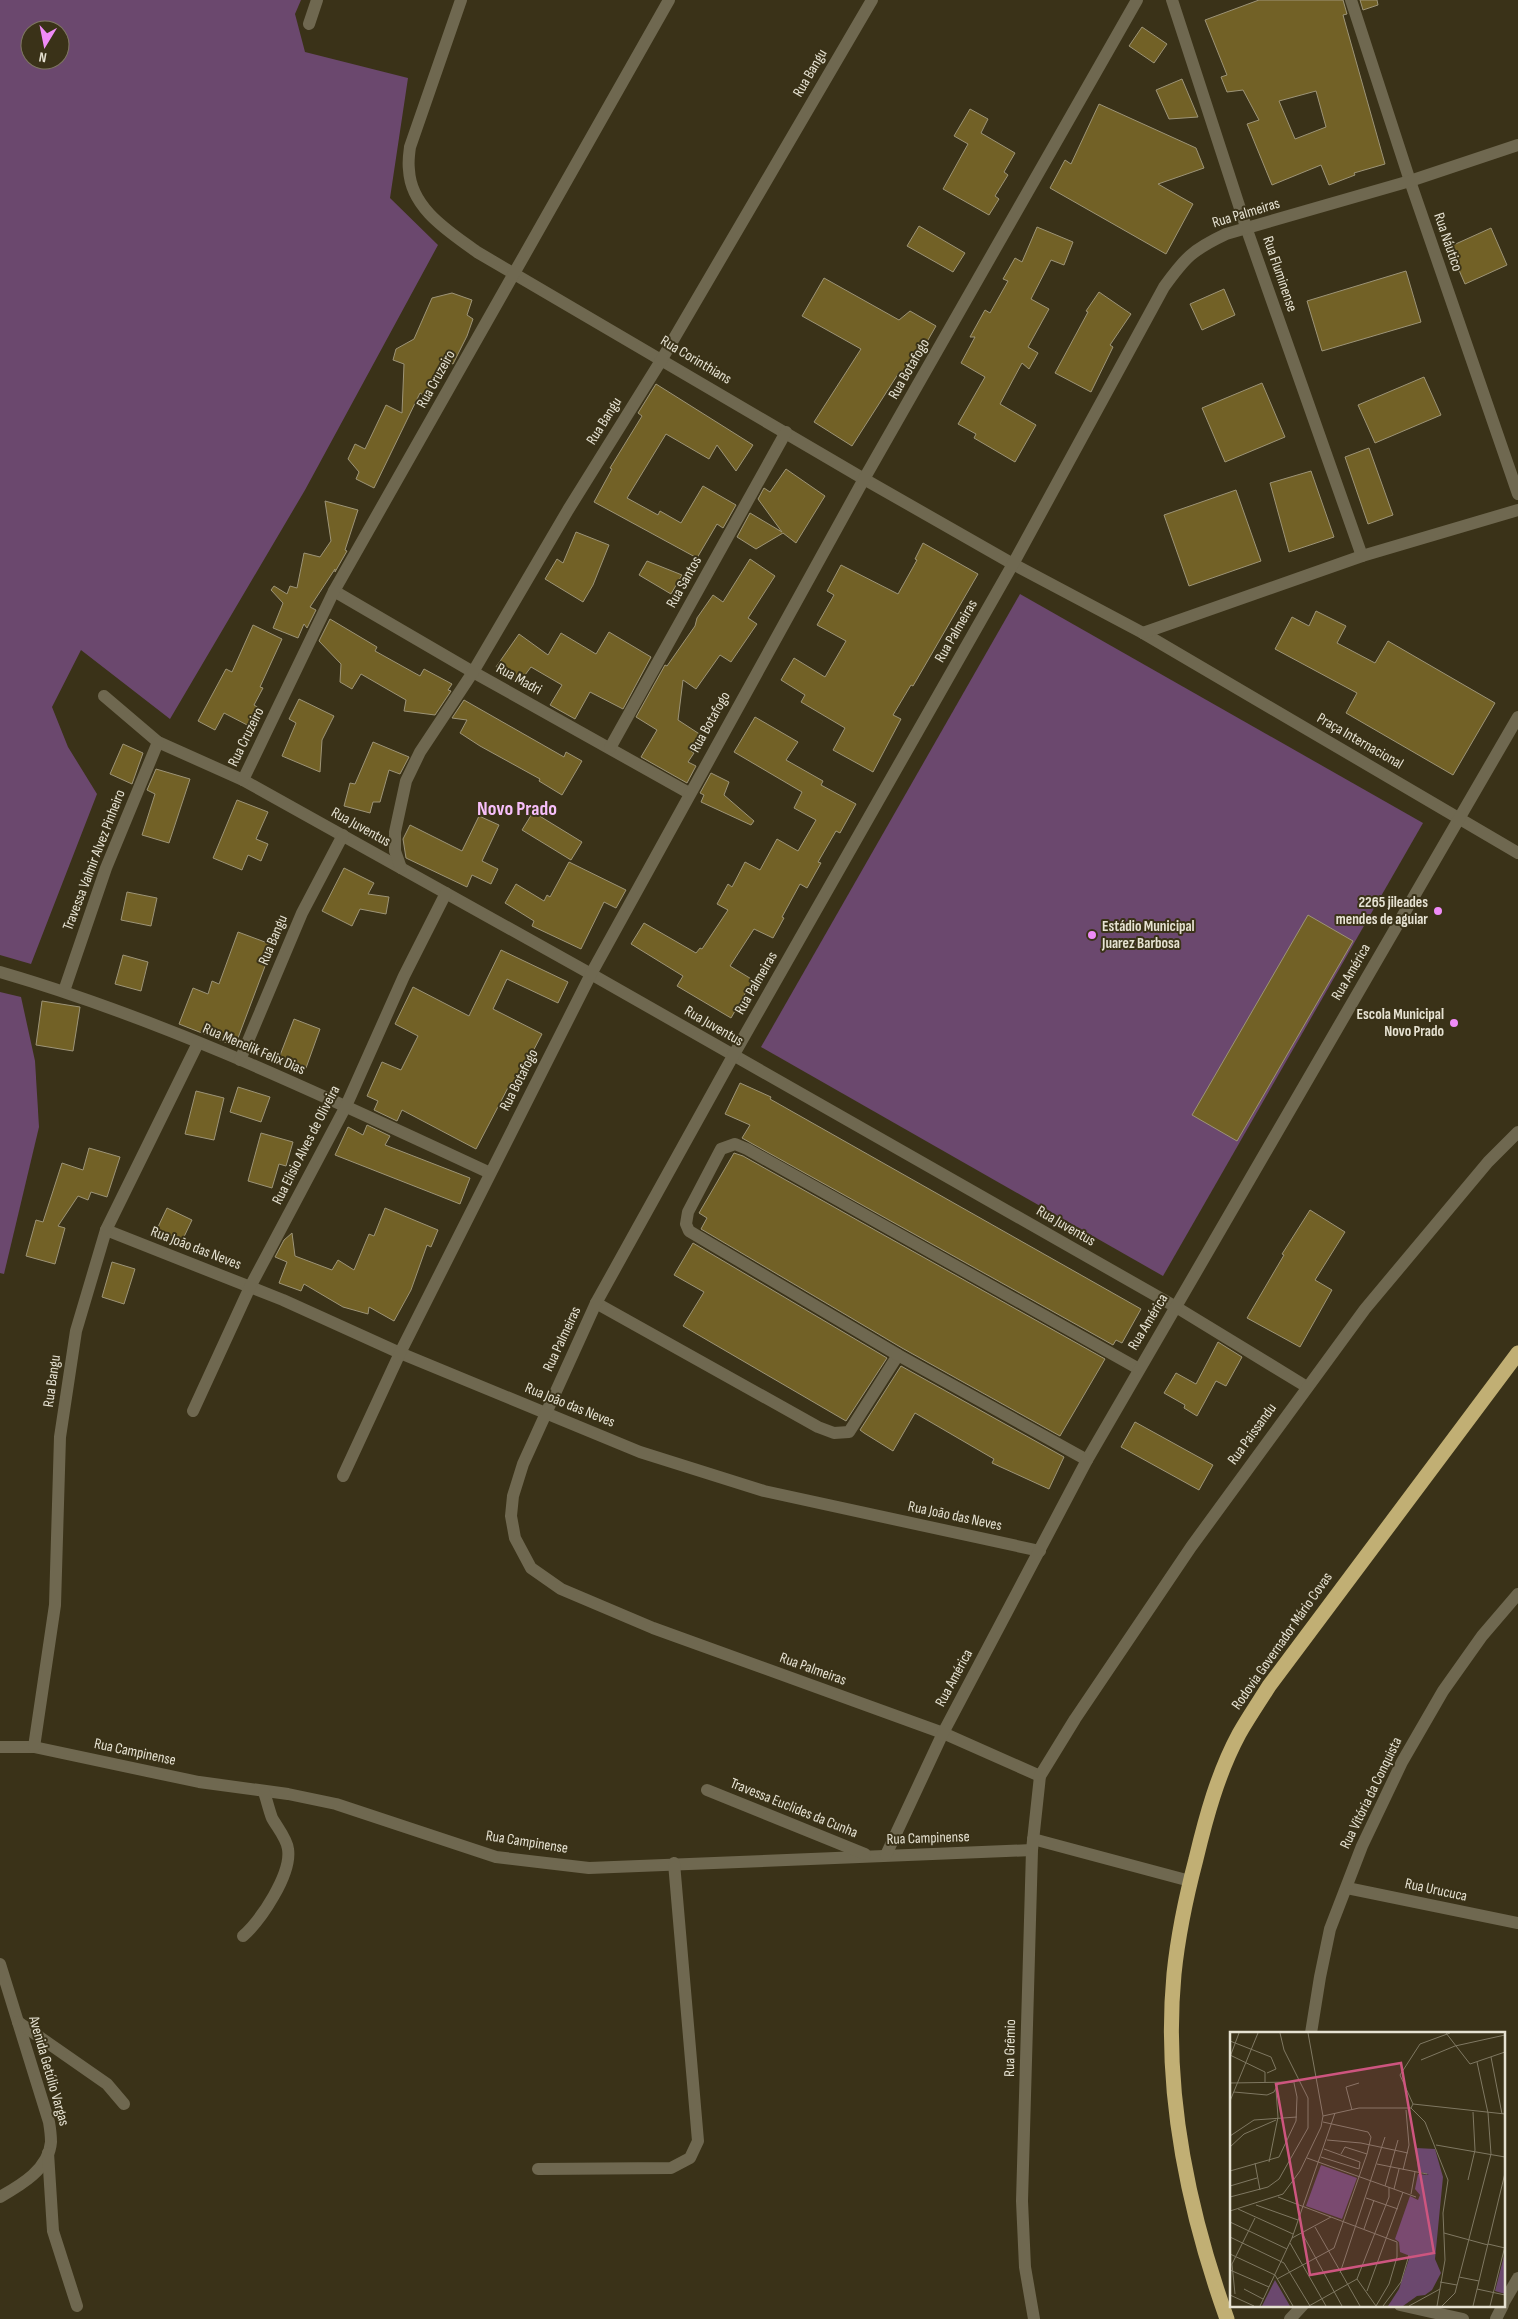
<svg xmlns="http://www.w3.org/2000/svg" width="1518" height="2319" font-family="'Sofia Sans Condensed',sans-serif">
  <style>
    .green { fill: #6b486e; fill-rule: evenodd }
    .building { fill: #726126; stroke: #9d9477; fill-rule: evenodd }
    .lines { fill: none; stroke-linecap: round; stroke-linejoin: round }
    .minor { stroke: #6f6850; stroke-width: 12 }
    .highway { stroke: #c1af74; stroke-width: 15 }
    .poi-dot { fill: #ef8bf7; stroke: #3a3218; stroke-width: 2 }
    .labels { text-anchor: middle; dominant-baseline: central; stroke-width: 4; stroke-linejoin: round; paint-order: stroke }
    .street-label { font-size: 15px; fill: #e6e2d2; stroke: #3a3218 }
    .poi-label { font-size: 15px; font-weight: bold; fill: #e6e2d2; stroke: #3a3218; text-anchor: end }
    .district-label { font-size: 20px; font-weight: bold; fill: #f7bffa; stroke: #3a3218 }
    .inset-road { fill: none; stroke: #7f7862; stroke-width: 1 }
    .view { fill: #cd557f; fill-opacity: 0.15; stroke: #cd557f; stroke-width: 2.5 }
    .inset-edge { fill: none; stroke: #e6e2d2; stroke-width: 2.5 }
  </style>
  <rect width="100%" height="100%" fill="#3a3218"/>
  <g class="green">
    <path d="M 0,0 L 301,0 L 295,14 L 305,52 L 408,78 L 390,198 L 438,245 L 305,490 L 170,719 L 81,650 L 52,707 L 68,747 L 97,794 L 31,964 L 0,955 ZM 30,30 L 60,30 L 60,60 L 30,60 Z"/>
    <path d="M 1020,594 L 1423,823 L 1163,1276 L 761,1047 Z"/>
    <path d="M 0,992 L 21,997 L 35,1061 L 39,1127 L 4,1274 L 0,1273 Z"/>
  </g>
  <g class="building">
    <path d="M 1259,0 L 1343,0 L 1347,14 L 1343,15 L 1385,164 L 1354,173 L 1355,175 L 1329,185 L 1321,165 L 1272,185 L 1247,124 L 1259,120 L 1243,90 L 1227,92 L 1221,77 L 1227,75 L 1205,20 ZM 1316,91 L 1326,127 L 1295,139 L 1279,101 Z"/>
    <path d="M 1360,0 L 1377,0 L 1378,5 L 1363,10 Z"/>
    <path d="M 1142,27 L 1167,44 L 1154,63 L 1129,46 Z"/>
    <path d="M 1182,79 L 1198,117 L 1169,119 L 1156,90 Z"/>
    <path d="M 1099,104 L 1196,148 L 1204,168 L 1158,184 L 1193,204 L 1166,254 L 1050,188 L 1065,160 L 1071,164 Z"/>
    <path d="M 970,109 L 988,119 L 981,133 L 1015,153 L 1004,172 L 1008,175 L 995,196 L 999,199 L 989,215 L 943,189 L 968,144 L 954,136 Z"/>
    <path d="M 919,226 L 965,253 L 953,272 L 907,246 Z"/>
    <path d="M 1037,227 L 1073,242 L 1064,265 L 1051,260 L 1031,299 L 1049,309 L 1028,347 L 1038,353 L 1029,369 L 1022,363 L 1000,404 L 1036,425 L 1015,462 L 974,438 L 976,434 L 958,424 L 985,377 L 961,363 L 975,337 L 970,337 L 985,310 L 990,313 L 1008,281 L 1003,279 L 1015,258 L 1022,262 Z"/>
    <path d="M 1491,228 L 1507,265 L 1465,284 L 1449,247 Z"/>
    <path d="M 1406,271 L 1421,322 L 1322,351 L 1307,301 Z"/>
    <path d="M 824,278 L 899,320 L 910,311 L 936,326 L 908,375 L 900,371 L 852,446 L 814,422 L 861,349 L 802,316 Z"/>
    <path d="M 1224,289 L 1235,315 L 1202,330 L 1190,304 Z"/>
    <path d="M 1099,292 L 1131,314 L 1110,345 L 1113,347 L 1091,392 L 1055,373 L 1088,312 L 1086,311 Z"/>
    <path d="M 452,293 L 472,300 L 467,315 L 473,319 L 467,336 L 453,364 L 448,362 L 442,377 L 425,396 L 420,393 L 374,488 L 356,479 L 359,472 L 348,459 L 355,444 L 365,449 L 386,405 L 402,413 L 404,364 L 393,360 L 396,349 L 414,339 L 432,298 Z"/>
    <path d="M 1424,377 L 1441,415 L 1375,443 L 1358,405 Z"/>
    <path d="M 1262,383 L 1285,437 L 1225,462 L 1202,408 Z"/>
    <path d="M 656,384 L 753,445 L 736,471 L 717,445 L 709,459 L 666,434 L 627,498 L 658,515 L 660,511 L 681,523 L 703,486 L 736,505 L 723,528 L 717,524 L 697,558 L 594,502 L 612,469 L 610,468 L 642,416 L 638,413 Z"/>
    <path d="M 1369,448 L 1393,515 L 1368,524 L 1345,457 Z"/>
    <path d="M 786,469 L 825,496 L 796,543 L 783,533 L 756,549 L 737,537 L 750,513 L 782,532 L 758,499 L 764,488 L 770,492 Z"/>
    <path d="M 1311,471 L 1334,537 L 1289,552 L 1270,483 Z"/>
    <path d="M 1236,490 L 1261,561 L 1189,586 L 1164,515 Z"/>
    <path d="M 325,501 L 358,510 L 345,550 L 347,551 L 335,572 L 335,569 L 310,607 L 316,610 L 307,628 L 304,624 L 298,638 L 273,628 L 283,603 L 271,590 L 274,586 L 287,594 L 290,586 L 297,588 L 304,553 L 320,557 L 331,541 Z"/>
    <path d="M 576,532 L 609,545 L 593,585 L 583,602 L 545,579 L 557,559 L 563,563 Z"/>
    <path d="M 923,543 L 978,574 L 913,686 L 911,685 L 893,715 L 901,719 L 873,772 L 833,750 L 845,728 L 801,702 L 805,695 L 781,680 L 794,658 L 825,677 L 846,641 L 817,625 L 834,595 L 827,591 L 841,565 L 898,594 L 917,560 L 915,559 Z"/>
    <path d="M 750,559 L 775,576 L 748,618 L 757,624 L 731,662 L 720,655 L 696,689 L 683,680 L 678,720 L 701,735 L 691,751 L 694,753 L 688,762 L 696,766 L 687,783 L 641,757 L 657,730 L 636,717 L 665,665 L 667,666 L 695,626 L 697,618 L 713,595 L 723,602 Z"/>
    <path d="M 647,561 L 682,575 L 671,594 L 639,575 Z"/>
    <path d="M 1316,611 L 1346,626 L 1337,643 L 1375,663 L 1388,641 L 1495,703 L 1453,775 L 1346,713 L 1357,693 L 1275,649 L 1292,617 L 1309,626 Z"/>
    <path d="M 330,619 L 377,647 L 375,651 L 420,676 L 424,669 L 452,684 L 448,690 L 451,691 L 435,715 L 404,711 L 406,700 L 361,674 L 352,689 L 340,682 L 341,664 L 319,641 Z"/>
    <path d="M 253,625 L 282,639 L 260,687 L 263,688 L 254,705 L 262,710 L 253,728 L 224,713 L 215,730 L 198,721 L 226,669 L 232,672 Z"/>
    <path d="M 609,632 L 651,657 L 623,709 L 590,692 L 575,719 L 550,705 L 562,685 L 531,667 L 519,683 L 496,667 L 519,634 L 548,655 L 561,633 L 596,654 Z"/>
    <path d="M 299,699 L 334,716 L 322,740 L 320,772 L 282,756 L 296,723 L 289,719 Z"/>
    <path d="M 464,700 L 564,757 L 566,752 L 582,761 L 562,795 L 539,781 L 540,779 L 480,746 L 460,733 L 467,720 L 452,718 Z"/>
    <path d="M 755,717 L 798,742 L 786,760 L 823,781 L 821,785 L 856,804 L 840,833 L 836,831 L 818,862 L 821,863 L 807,888 L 800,884 L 782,917 L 784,918 L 773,938 L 754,929 L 730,966 L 753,980 L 731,1018 L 677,986 L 683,976 L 631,944 L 644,923 L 696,953 L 700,948 L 702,949 L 728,910 L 717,904 L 728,884 L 732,887 L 745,862 L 760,870 L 777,839 L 798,851 L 816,820 L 794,808 L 802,792 L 734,752 Z"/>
    <path d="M 373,742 L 409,757 L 400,774 L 389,770 L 380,802 L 373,802 L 370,813 L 344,806 L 350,783 L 355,784 Z"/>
    <path d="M 123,744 L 143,753 L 132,784 L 110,774 Z"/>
    <path d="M 156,769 L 190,779 L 169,843 L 142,835 L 155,794 L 147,790 Z"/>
    <path d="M 711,773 L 729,782 L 724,795 L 754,821 L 751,825 L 701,802 L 704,795 L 700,793 Z"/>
    <path d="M 237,800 L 268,812 L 256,839 L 268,844 L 261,861 L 248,855 L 242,870 L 213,858 Z"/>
    <path d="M 533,812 L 582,842 L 571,860 L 522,830 Z"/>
    <path d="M 479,816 L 499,825 L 482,861 L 498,869 L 491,884 L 472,875 L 467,887 L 406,858 L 403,839 L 410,825 L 462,851 Z"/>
    <path d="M 569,862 L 626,890 L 616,908 L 604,902 L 581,949 L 532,926 L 534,921 L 505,903 L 516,884 L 544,901 L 547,895 L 550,897 Z"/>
    <path d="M 344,868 L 374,883 L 368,894 L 389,897 L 386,914 L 360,909 L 352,926 L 322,911 Z"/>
    <path d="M 127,892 L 157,898 L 151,926 L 121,920 Z"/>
    <path d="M 1308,915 L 1353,941 L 1237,1141 L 1192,1115 Z"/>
    <path d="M 238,932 L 273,945 L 235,1046 L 179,1024 L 193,988 L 208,994 L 212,981 L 219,984 Z"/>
    <path d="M 501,950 L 568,982 L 558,1003 L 507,979 L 493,1009 L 542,1034 L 516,1084 L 511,1082 L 476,1149 L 402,1110 L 397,1121 L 374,1110 L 378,1101 L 367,1096 L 382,1062 L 401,1070 L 418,1036 L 395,1024 L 413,987 L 469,1016 Z"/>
    <path d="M 123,955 L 148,962 L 141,991 L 115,984 Z"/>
    <path d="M 42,1001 L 80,1007 L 73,1051 L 36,1045 Z"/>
    <path d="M 294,1019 L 320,1029 L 306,1068 L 279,1058 Z"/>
    <path d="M 740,1083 L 771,1097 L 770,1099 L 1141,1309 L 1122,1343 L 1116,1340 L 1113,1345 L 742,1138 L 750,1125 L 725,1114 Z"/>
    <path d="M 238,1087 L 270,1097 L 261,1122 L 230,1112 Z"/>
    <path d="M 196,1091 L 224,1098 L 214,1140 L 185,1134 Z"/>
    <path d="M 367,1125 L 390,1136 L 385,1145 L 470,1178 L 460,1204 L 335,1155 L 348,1127 L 363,1135 Z"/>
    <path d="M 261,1133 L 293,1142 L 286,1166 L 279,1164 L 272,1188 L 248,1181 Z"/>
    <path d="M 89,1148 L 120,1157 L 107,1197 L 91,1192 L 88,1200 L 78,1196 L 58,1226 L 65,1228 L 55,1264 L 26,1256 L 36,1220 L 43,1222 L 62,1163 L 83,1170 Z"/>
    <path d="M 734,1153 L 743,1156 L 1105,1359 L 1060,1436 L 902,1348 L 701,1229 L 707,1218 L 699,1213 Z"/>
    <path d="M 167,1208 L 192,1220 L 182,1241 L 157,1229 Z"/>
    <path d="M 385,1208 L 438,1230 L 431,1247 L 427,1245 L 411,1290 L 394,1321 L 369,1307 L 368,1314 L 343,1307 L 304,1284 L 301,1291 L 279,1283 L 287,1262 L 275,1257 L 284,1240 L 292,1233 L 295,1256 L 332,1270 L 338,1260 L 354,1270 L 369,1234 L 374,1236 Z"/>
    <path d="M 1310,1210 L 1345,1232 L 1315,1280 L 1332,1290 L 1300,1347 L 1247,1318 L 1284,1255 L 1282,1254 Z"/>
    <path d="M 693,1243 L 887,1358 L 846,1421 L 683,1326 L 704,1292 L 674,1275 Z"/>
    <path d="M 112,1262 L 135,1269 L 124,1304 L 102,1297 Z"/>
    <path d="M 1218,1342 L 1242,1357 L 1226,1386 L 1216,1381 L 1197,1416 L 1184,1408 L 1185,1405 L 1164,1393 L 1176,1373 L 1196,1384 Z"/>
    <path d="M 901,1366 L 1064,1457 L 1049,1489 L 992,1463 L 994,1459 L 915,1413 L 893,1451 L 864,1433 L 860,1430 Z"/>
    <path d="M 1135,1422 L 1213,1465 L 1199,1490 L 1121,1447 Z"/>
  </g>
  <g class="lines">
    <g class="minor">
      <path d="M 461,0 L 410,147 C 409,154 408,163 409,170 C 411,209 450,232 477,252 L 864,479 L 1013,564 L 1143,633 L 1518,853"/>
      <path d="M 1172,0 L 1247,230 L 1362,556"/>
      <path d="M 1351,0 L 1410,181 L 1518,494"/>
      <path d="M 309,24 L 317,0"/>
      <path d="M 334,591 L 473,672 L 689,793"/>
      <path d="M 1143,633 L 1362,556 L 1518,510"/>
      <path d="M 104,696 L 158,742 L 243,780 L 591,974 L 1176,1307 L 1307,1387"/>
      <path d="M 610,748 L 786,432"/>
      <path d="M 243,780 L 334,591 L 669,0"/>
      <path d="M 401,868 L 395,851 L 395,832 L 406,781 L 420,752 L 473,672 L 568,510 L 662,359 L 872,0"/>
      <path d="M 0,972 C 169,1021 330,1099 490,1173"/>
      <path d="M 64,991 L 106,868 L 158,742"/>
      <path d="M 240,1060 L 302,913 L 343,835"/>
      <path d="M 106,1230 L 283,1300 L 400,1353 L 640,1452 L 764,1491 L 1040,1551"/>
      <path d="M 596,1303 L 818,1427 L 834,1433 L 849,1432 L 898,1355"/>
      <path d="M 193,1411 L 250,1287 L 346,1106 L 404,976 L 446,893"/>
      <path d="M 1087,1460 L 898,1355 L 689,1231 L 686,1224 L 688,1212 L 721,1149 L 735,1144 L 747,1149 L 1139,1369"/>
      <path d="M 343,1476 L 400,1353 L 591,974 L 864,479 L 1137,0"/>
      <path d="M 0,1747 L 34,1747 L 199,1782 L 288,1794 L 336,1804 L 496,1857 L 589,1868 L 1032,1850"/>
      <path d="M 34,1747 L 55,1605 L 60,1437 L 76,1331 L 106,1230 L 198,1043"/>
      <path d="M 1040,1776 L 943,1733 L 653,1628 L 561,1589 L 531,1568 L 515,1538 L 511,1516 L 513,1496 L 523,1464 L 596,1303 L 733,1056 L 1013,564 L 1164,287 C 1185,258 1192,250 1226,234 L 1410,181 L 1518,145"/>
      <path d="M 707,1790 L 865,1854"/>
      <path d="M 1033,1839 L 1190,1881"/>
      <path d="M 886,1855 L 943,1733 L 1087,1460 L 1518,717"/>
      <path d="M 1347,1888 L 1518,1923"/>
      <path d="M 243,1936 C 261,1920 292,1874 288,1849 C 287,1839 277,1827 272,1818 C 269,1810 267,1801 264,1792"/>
      <path d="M 0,1964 L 49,2122 C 50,2128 51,2135 51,2142 C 49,2169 21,2185 0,2197"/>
      <path d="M 18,2022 L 107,2084 L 124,2104"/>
      <path d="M 1311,2033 L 1320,1977 L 1330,1929 L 1362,1846 L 1402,1762 L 1443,1691 L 1482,1636 L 1518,1594"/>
      <path d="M 48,2153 L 53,2231 L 77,2306"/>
      <path d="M 538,2169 L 671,2168 L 690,2158 L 698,2141 L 674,1863"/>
      <path d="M 1504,2302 L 1518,2278"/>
      <path d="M 1400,2305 L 1463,2319"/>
      <path d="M 1034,2319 L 1025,2267 L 1022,2201 L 1032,1850 L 1040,1776 L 1075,1719 L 1191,1547 L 1365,1309 L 1488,1162 L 1518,1132"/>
      <path d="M 1290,2319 L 1303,2305"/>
      <path d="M 1496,2319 L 1503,2305"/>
    </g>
    <path class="highway" d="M 1227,2319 C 1188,2210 1163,2091 1174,1974 C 1178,1935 1186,1897 1196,1859 C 1206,1817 1218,1773 1239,1734 C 1248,1718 1259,1702 1269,1686 L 1518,1353"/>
  </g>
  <g class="poi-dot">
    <circle cx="1438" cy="911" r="5"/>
    <circle cx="1092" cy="935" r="5"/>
    <circle cx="1454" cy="1023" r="5"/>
  </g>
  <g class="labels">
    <g class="street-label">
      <text transform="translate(810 73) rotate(-60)">Rua Bangu</text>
      <text transform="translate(1246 213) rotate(-17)">Rua Palmeiras</text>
      <text transform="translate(1448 242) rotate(71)">Rua Náutico</text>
      <text transform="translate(1280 274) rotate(71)">Rua Fluminense</text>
      <text transform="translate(696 360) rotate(31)">Rua Corinthians</text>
      <text transform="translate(909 369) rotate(-60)">Rua Botafogo</text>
      <text transform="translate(436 379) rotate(-61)">Rua Cruzeiro</text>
      <text transform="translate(604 421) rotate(-58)">Rua Bangu</text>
      <text transform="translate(684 582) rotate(-61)">Rua Santos</text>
      <text transform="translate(956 631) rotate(-60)">Rua Palmeiras</text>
      <text transform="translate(519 679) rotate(29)">Rua Madri</text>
      <text transform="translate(710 722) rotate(-61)">Rua Botafogo</text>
      <text transform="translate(246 737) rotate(-64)">Rua Cruzeiro</text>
      <text transform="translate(1360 741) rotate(30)">Praça Internacional</text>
      <text transform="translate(361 827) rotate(29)">Rua Juventus</text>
      <text transform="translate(94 860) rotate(-69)">Travessa Valmir Alvez Pinheiro</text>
      <text transform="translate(273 940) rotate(-67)">Rua Bangu</text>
      <text transform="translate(1351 972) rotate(-60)">Rua América</text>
      <text transform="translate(756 983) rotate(-60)">Rua Palmeiras</text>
      <text transform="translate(714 1026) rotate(30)">Rua Juventus</text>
      <text transform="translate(254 1049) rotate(23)">Rua Menelik Felix Dias</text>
      <text transform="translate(519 1080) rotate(-63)">Rua Botafogo</text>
      <text transform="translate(306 1145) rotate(-63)">Rua Elisio Alves de Oliveira</text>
      <text transform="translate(1066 1226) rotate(30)">Rua Juventus</text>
      <text transform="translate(196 1248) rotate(21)">Rua João das Neves</text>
      <text transform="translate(1148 1322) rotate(-59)">Rua América</text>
      <text transform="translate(562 1339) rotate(-65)">Rua Palmeiras</text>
      <text transform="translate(52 1381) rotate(-82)">Rua Bangu</text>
      <text transform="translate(570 1405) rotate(22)">Rua João das Neves</text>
      <text transform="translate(1252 1434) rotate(-54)">Rua Paissandu</text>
      <text transform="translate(955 1516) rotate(12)">Rua João das Neves</text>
      <text transform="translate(1282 1641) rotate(-55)">Rodovia Governador Mário Covas</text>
      <text transform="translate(813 1669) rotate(20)">Rua Palmeiras</text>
      <text transform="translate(954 1678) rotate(-62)">Rua América</text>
      <text transform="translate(135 1752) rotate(12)">Rua Campinense</text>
      <text transform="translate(1371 1793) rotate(-64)">Rua Vitória da Conquista</text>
      <text transform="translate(794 1808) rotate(22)">Travessa Euclides da Cunha</text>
      <text transform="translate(928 1838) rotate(-2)">Rua Campinense</text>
      <text transform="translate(527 1842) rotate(9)">Rua Campinense</text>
      <text transform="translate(1436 1890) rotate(12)">Rua Urucuca</text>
      <text transform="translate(1010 2048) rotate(-89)">Rua Grêmio</text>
      <text transform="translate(49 2071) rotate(74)">Avenida Getúlio Vargas</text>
    </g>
    <g class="poi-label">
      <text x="1428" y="902">2265 jileades<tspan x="1428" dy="17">mendes de aguiar</tspan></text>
      <text x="1102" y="926" text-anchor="start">Estádio Municipal<tspan x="1102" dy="17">Juarez Barbosa</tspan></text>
      <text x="1444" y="1014">Escola Municipal<tspan x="1444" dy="17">Novo Prado</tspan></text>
    </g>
    <g class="district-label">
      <text x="517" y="809">Novo Prado</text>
    </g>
  </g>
  <g transform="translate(1230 2032)">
    <rect width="275" height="275" fill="#3a3218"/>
    <path d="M 186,116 L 205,117 L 213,145 L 205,227 L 211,241 L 202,258 L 195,263 L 187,264 L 173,274 L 158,274 L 169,257 L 180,224 L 170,220 L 169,210 L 165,207 L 180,164 L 188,168 L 190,163 L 185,157 L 188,142 L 199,143 L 188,139 ZM 91,133 L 127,146 L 112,187 L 76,174 ZM 275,220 L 275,262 L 265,259 ZM 45,248 L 60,274 L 32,274 Z" fill="#6b486e"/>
    <path class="inset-road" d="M 216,1 L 240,32 L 275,20M 0,9 L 41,25 L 46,37 L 37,41M 0,23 L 35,40 L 35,50M 0,25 L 9,1M 261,25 L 272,82M 191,28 L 225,14 L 275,3M 0,51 L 65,50M 4,60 L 37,63 L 44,60 L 48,52M 0,69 L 28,1M 183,72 L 275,82M 181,76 L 195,90 L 218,148 L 213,181 L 215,228 L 207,274M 181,76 L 183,72 L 170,43 L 190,12 L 220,1M 122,78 L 116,55 L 129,51M 93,84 L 129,76 L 181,76M 0,104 L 24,88 L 67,85M 97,108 L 131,111 L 178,121M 206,113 L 275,125M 0,115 L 14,102 L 46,88M 111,122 L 115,115 L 137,122M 91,125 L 129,137 L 130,130 L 94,117M 77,126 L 186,165M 39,130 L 48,85 L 46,58M 25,131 L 30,158M 147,132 L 197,142M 173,138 L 179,113 L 176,78M 0,139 L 49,125 L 66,89 L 67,65 L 64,51M 238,148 L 245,118 L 243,80M 0,154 L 27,146M 155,154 L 168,108M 164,157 L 169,137M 181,162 L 185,140M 0,165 L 38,155 L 49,147 L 78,96 L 78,66 L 54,18 L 50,1M 48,165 L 167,210 L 167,225 L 159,252 L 146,274M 136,166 L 168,177M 26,173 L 68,188M 8,177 L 63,202M 0,179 L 53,162 L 70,139 L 91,95 L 93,84 L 78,1M 0,190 L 57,217M 85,195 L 130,274M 134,197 L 144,168M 72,201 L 112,274M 214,201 L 258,213M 0,205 L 54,231 L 80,274M 62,206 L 101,185M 60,211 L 96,274M 258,212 L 275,216M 0,222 L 45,243 L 63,274M 0,238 L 39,255M 110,241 L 155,105M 229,245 L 249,249M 47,247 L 104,216 L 137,122 L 141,105 L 138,100 L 93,90M 127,247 L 146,274M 210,250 L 227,253M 14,257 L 33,267M 247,257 L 275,263M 137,259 L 173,160M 5,262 L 2,232 L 25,186M 0,263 L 24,274M 30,274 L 62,206 L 105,81M 79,274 L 127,247 L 159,165 L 159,155M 153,274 L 171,250 L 179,223M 179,274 L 210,257M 212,274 L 225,261 L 261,122 L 258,81 L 247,30M 243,274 L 275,141M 260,274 L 275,214"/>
    <path class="view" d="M 171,31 L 204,221 L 80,243 L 46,52 Z"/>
    <rect width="275" height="275" class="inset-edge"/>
  </g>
  <g transform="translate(45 45) rotate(190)"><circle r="24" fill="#3a3218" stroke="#7f7862"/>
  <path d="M0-4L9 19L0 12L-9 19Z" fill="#ef8bf7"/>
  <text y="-8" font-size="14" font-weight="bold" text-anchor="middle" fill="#e6e2d2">N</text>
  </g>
</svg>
